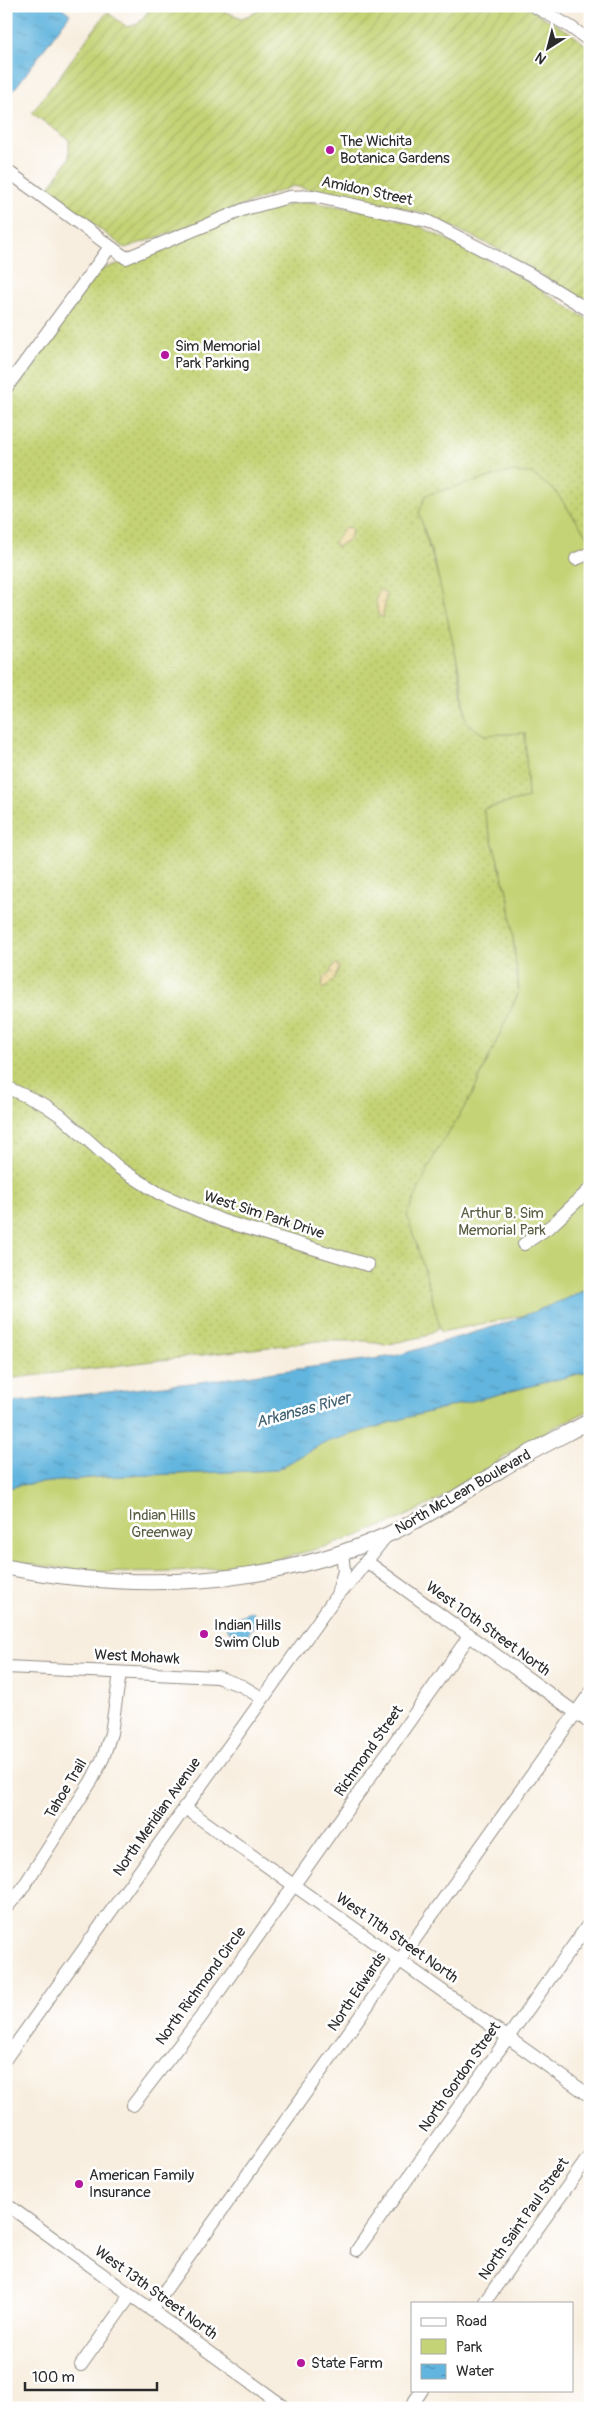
<svg xmlns="http://www.w3.org/2000/svg" width="596" height="2414" font-family="Pangolin,sans-serif">
  <style>
    .grass { fill: url(#grass-dots); stroke: #787f50 }
    .sand { fill: url(#sand-dots); stroke: #8c8264 }
    .park { fill: #c4d375; stroke: #787f50 }
    .garden { fill: url(#garden-furrows); stroke: #787f50 }
    .water { fill: url(#water-ripples); stroke: #467084 }
    .lines { fill: none; stroke-linecap: round; stroke-linejoin: round }
    .minor-casing { stroke: #928c85; stroke-width: 14 }
    .major-casing { stroke: #928c85; stroke-width: 17 }
    .minor { stroke: #fff; stroke-width: 12 }
    .major { stroke: #fff; stroke-width: 15 }
    .poi-dot { fill: #b5179e; stroke: #fff; stroke-width: 2 }
    .labels { text-anchor: middle; dominant-baseline: central; stroke-width: 5; stroke-linejoin: round; paint-order: stroke }
    .poi-label { font-size: 15px; fill: #2b2b2b; stroke: #fff; text-anchor: start }
    .street-label { font-size: 15px; fill: #2b2b2b; stroke: #fff }
    .park-label { font-size: 15px; fill: #595d41; stroke: #fff }
    .water-label { font-size: 16px; font-style: italic; fill: #416273; stroke: #fff }
  </style>
  <defs>
    <pattern id="grass-dots" width="8" height="8" patternUnits="userSpaceOnUse" patternTransform="scale(1.25)"><rect width="8" height="8" fill="#c4d375"/><path d="M2 2h.1M6 6h.1" fill="none" stroke="#a9b565" stroke-width="1.8" stroke-linecap="round"/></pattern>
    <pattern id="sand-dots" width="8" height="8" patternUnits="userSpaceOnUse" patternTransform="scale(1.25)"><rect width="8" height="8" fill="#eeda9e"/><path d="M2 2h.1M6 6h.1" fill="none" stroke="#cb8" stroke-width="1.8" stroke-linecap="round"/></pattern>
    <pattern id="garden-furrows" width="10" height="10" patternUnits="userSpaceOnUse" patternTransform="scale(1.25)"><rect width="10" height="10" fill="#c4d375"/><path d="M-1 1l2-2M0 10L10 0M9 11l2-2" fill="none" stroke="#a9b565"/></pattern>
    <pattern id="water-ripples" width="26" height="14" patternUnits="userSpaceOnUse" patternTransform="scale(1.25)"><rect width="26" height="14" fill="#62b5de"/><path d="M2 4q2-2 4 0t4 0M15 11q2-2 4 0t4 0" fill="none" stroke="#5193b4"/></pattern>
  </defs>
  <rect width="100%" height="100%" fill="#fff"/>
  <filter id="ink" filterUnits="userSpaceOnUse"><feTurbulence type="fractalNoise" baseFrequency=".02" numOctaves="2"/><feDisplacementMap in="SourceGraphic" scale="10" xChannelSelector="R" yChannelSelector="G"/><feConvolveMatrix kernelMatrix="1 2 1 2 8 2 1 2 1" color-interpolation-filters="sRGB"/></filter>
  <filter id="wash" filterUnits="userSpaceOnUse"><feTurbulence type="fractalNoise" baseFrequency=".0096" numOctaves="4" result="noise"/><feDisplacementMap in="SourceGraphic" scale="20" xChannelSelector="R" yChannelSelector="G"/><feGaussianBlur stdDeviation="1.12" result="paint"/><feColorMatrix in="noise" values="0 0 0 0 0 0 0 0 0 0 0 0 0 0 0 0 0 1.4 0 .05"/><feComposite in="paint" operator="in"/></filter>
  <g filter="url(#wash)">
    <rect width="100%" height="100%" fill="#f8eedf"/>
    <path class="grass" d="M 303,201 L 368,211 L 417,225 L 512,272 L 590,321 L 590,540 L 555,491 L 423,529 C 445,590 458,657 466,722 L 484,735 L 525,733 L 528,798 L 483,809 L 509,899 L 519,992 L 472,1095 L 435,1154 L 428,1281 L 440,1327 L 426,1336 L 385,1345 L 366,1341 L 318,1341 L 6,1379 L 6,400 L 100,270 L 177,244 L 179,236 Z"/>
    <g class="sand">
      <path d="M 350,527 L 352,530 L 350,539 L 337,547 L 334,543 L 344,528 Z"/>
      <path d="M 381,589 L 386,594 L 383,618 L 378,614 C 377,606 374,595 381,589 Z"/>
      <path d="M 337,964 L 339,968 L 334,979 L 324,989 L 322,986 L 324,977 L 330,973 L 333,966 Z"/>
    </g>
    <g class="park">
      <path d="M 509,472 L 531,473 L 555,491 L 590,540 L 590,1287 L 540,1312 L 441,1332 L 428,1281 L 407,1215 L 435,1154 L 472,1095 L 519,992 L 509,899 L 483,809 L 528,798 L 525,733 L 484,735 L 466,722 L 462,683 L 435,563 L 419,513 L 426,495 Z"/>
      <path d="M 590,1371 L 590,1410 C 572,1419 553,1428 536,1437 C 506,1454 479,1476 450,1493 C 314,1571 158,1588 6,1560 L 6,1489 L 20,1485 L 100,1477 L 277,1470 L 323,1443 L 409,1417 Z"/>
    </g>
    <path class="garden" d="M 152,6 L 209,6 L 242,18 L 257,12 L 260,6 L 524,6 L 569,32 L 590,48 L 590,304 L 494,247 L 426,214 L 293,186 L 188,227 L 125,248 L 47,190 L 69,159 L 69,140 L 32,113 L 107,12 L 127,27 L 138,24 Z"/>
    <g class="water">
      <path d="M 6,6 L 60,6 L 70,14 L 13,91 L 6,85 Z"/>
      <path d="M 590,1289 L 590,1371 L 409,1417 L 323,1443 L 277,1470 L 100,1477 L 20,1485 L 6,1489 L 6,1403 L 200,1382 L 395,1356 L 506,1323 Z"/>
      <path d="M 252,1611 L 259,1619 L 247,1635 L 247,1639 L 239,1643 L 223,1623 Z"/>
    </g>
  </g>
  <g filter="url(#ink)">
    <g class="lines">
      <g class="minor-casing">
        <g id="minor">
          <path d="M 534,6 L 569,26 L 590,41"/>
          <path d="M 6,170 L 126,258 L 245,209 L 289,197 L 313,196 L 427,221 L 530,274 L 590,311"/>
          <path d="M 6,388 L 110,247"/>
          <path d="M 576,559 L 590,553"/>
          <path d="M 6,1087 L 45,1105 L 61,1116 L 119,1168 L 160,1194 L 223,1221 L 368,1265"/>
          <path d="M 524,1244 L 552,1225 L 590,1189"/>
          <path d="M 366,1561 L 590,1723"/>
          <path d="M 337,1595 L 344,1571 L 342,1551"/>
          <path d="M 6,1667 L 217,1677 L 242,1686 L 262,1698"/>
          <path d="M 184,1807 L 590,2096"/>
          <path d="M 6,1908 L 20,1892 L 92,1780 L 103,1758 L 111,1733 L 120,1673"/>
          <path d="M 6,2058 L 337,1595 L 348,1585 L 387,1535"/>
          <path d="M 133,2105 L 201,2017 L 470,1635"/>
          <path d="M 6,2204 L 286,2408"/>
          <path d="M 357,2250 L 590,1922"/>
          <path d="M 484,2303 L 590,2155"/>
          <path d="M 151,2310 C 298,2105 443,1898 590,1693"/>
          <path d="M 81,2365 L 131,2295"/>
          <path d="M 410,2408 L 422,2390"/>
        </g>
      </g>
      <g class="major-casing">
        <path id="major" d="M 6,1567 C 132,1592 270,1588 389,1534 C 428,1516 464,1493 500,1470 C 529,1452 560,1437 590,1421"/>
      </g>
      <use href="#minor" class="minor"/>
      <use href="#major" class="major"/>
    </g>
  </g>
  <g class="poi-dot">
    <circle cx="330" cy="150" r="5"/>
    <circle cx="165" cy="355" r="5"/>
    <circle cx="204" cy="1634" r="5"/>
    <circle cx="79" cy="2184" r="5"/>
    <circle cx="301" cy="2363" r="5"/>
  </g>
  <g class="labels">
    <g class="poi-label">
      <text x="340" y="141">The Wichita<tspan x="340" dy="17">Botanica Gardens</tspan></text>
      <text x="175" y="346">Sim Memorial<tspan x="175" dy="17">Park Parking</tspan></text>
      <text x="214" y="1625">Indian Hills<tspan x="214" dy="17">Swim Club</tspan></text>
      <text x="89" y="2175">American Family<tspan x="89" dy="17">Insurance</tspan></text>
      <text x="311" y="2363">State Farm</text>
    </g>
    <g class="street-label">
      <text transform="translate(367 191) rotate(12)">Amidon Street</text>
      <text transform="translate(264 1215) rotate(18)">West Sim Park Drive</text>
      <text transform="translate(463 1492) rotate(-30)">North McLean Boulevard</text>
      <text transform="translate(488 1629) rotate(36)">West 10th Street North</text>
      <text transform="translate(137 1657) rotate(3)">West Mohawk</text>
      <text transform="translate(369 1751) rotate(-55)">Richmond Street</text>
      <text transform="translate(66 1789) rotate(-59)">Tahoe Trail</text>
      <text transform="translate(157 1817) rotate(-55)">North Meridian Avenue</text>
      <text transform="translate(397 1938) rotate(35)">West 11th Street North</text>
      <text transform="translate(201 1986) rotate(-54)">North Richmond Circle</text>
      <text transform="translate(357 1992) rotate(-56)">North Edwards</text>
      <text transform="translate(460 2077) rotate(-55)">North Gordon Street</text>
      <text transform="translate(524 2219) rotate(-55)">North Saint Paul Street</text>
      <text transform="translate(156 2293) rotate(36)">West 13th Street North</text>
    </g>
    <g class="park-label">
      <text x="502" y="1213">Arthur B. Sim<tspan x="502" dy="17">Memorial Park</tspan></text>
      <text x="162" y="1515">Indian Hills<tspan x="162" dy="17">Greenway</tspan></text>
    </g>
    <g class="water-label">
      <text transform="translate(303 1410) rotate(-15)">Arkansas River</text>
    </g>
  </g>
  <rect width="596" height="2414" fill="none" stroke="#fff" stroke-width="25"/>
  <rect x="411" y="2302" width="162" height="90" fill="#ffffff" stroke="#aaaaaa"/>
  <rect x="421" y="2318" width="25" height="8" fill="#ffffff" stroke="#aaaaaa"/>
  <text x="456" y="2326" font-size="15" fill="#2b2b2b">Road</text>
  <rect x="421" y="2339" width="25" height="15" fill="#c4d375" stroke="#aaaaaa"/>
  <text x="456" y="2352" font-size="15" fill="#2b2b2b">Park</text>
  <rect x="421" y="2364" width="25" height="15" fill="url(#water-ripples)" stroke="#aaaaaa"/>
  <text x="456" y="2376" font-size="15" fill="#2b2b2b">Water</text>
  <g transform="translate(548 48) rotate(216)" stroke="#ffffff" stroke-width="4" paint-order="stroke">
  <path d="M0-4L9 19L0 12L-9 19Z" fill="#2b2b2b"/>
  <text y="-8" font-size="14" font-weight="bold" text-anchor="middle" fill="#2b2b2b">N</text>
  </g>
  <path d="M25 2382v8h132v-8" fill="none" stroke="#2b2b2b" stroke-width="2.5"/>
  <text x="32" y="2382" font-size="15" fill="#2b2b2b" stroke="#ffffff" stroke-width="4" paint-order="stroke">100 m</text>
</svg>
